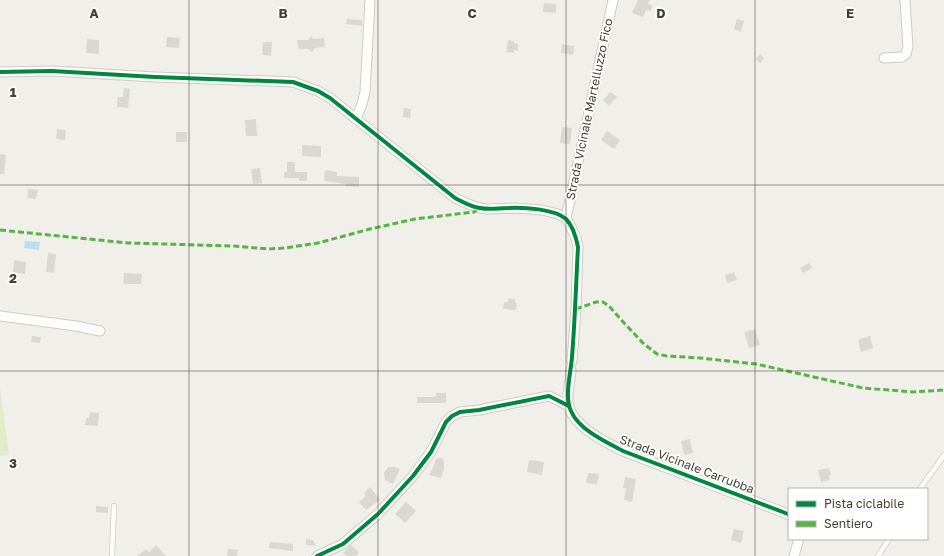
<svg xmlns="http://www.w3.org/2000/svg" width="944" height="556" font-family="'Golos Text',sans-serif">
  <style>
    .green { fill: #e0ecca }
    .water { fill: #badef0 }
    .building { fill: #dbd8d2 }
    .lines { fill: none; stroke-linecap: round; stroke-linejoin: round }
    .lane-casing { stroke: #cfccc7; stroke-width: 6 }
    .street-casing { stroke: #cfccc7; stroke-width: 11 }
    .lane { stroke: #fdfdfc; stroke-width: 4.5 }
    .street { stroke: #fdfdfc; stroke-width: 9 }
    .quiet { stroke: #57b346; stroke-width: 3; stroke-dasharray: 6 3; stroke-linecap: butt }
    .cycleway-casing { stroke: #fff; stroke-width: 6 }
    .cycleway { stroke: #00873e; stroke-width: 4 }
    .grid { fill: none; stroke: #484036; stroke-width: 1; stroke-opacity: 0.55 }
    .labels { text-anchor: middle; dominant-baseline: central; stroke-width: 3.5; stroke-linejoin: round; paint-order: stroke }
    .street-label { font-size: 12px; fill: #484036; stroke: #fff }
    .grid-label { font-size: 13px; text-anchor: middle; font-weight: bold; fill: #484036; stroke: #fff; stroke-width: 3.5; stroke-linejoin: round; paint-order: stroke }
  </style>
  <rect width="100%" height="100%" fill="#f1efea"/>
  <path class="green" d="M 0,387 L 9,455 L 0,456 Z"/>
  <path class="water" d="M 25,241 L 40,242 L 39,250 L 24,248 Z"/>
  <g class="building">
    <path d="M 638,0 L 650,0 L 648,4 L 653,6 L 650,11 L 646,10 L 643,17 L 632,13 Z"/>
    <path d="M 544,3 L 556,4 L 556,13 L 543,12 Z"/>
    <path d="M 347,19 L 362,20 L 362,26 L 346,24 Z"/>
    <path d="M 737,19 L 744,21 L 741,32 L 734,29 Z"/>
    <path d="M 311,36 L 313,39 L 324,38 L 325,47 L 315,48 L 312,52 L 308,49 L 298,49 L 297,40 L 308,40 Z"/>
    <path d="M 167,37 L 180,38 L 179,48 L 166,47 Z"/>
    <path d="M 87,39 L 99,40 L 99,54 L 86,53 Z"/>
    <path d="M 508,40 L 514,41 L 514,43 L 518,44 L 518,51 L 514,50 L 514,53 L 506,52 Z"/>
    <path d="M 263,42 L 272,42 L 271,56 L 262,55 Z"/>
    <path d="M 562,44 L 574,46 L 573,55 L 561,53 Z"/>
    <path d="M 760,54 L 764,58 L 760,63 L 756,60 Z"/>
    <path d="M 124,88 L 130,89 L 128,108 L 117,107 L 118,97 L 123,97 Z"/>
    <path d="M 611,92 L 617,97 L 609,106 L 603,100 Z"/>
    <path d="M 404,108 L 411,109 L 410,118 L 403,117 Z"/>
    <path d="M 256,119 L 257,136 L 246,136 L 245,120 Z"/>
    <path d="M 562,127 L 572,128 L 570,144 L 560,143 Z"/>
    <path d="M 57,129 L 66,130 L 65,140 L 56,139 Z"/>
    <path d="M 607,131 L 620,140 L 614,149 L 601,140 Z"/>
    <rect x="176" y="132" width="11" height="10"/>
    <path d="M 302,145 L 321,146 L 321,157 L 302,156 Z"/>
    <path d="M 0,154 L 6,155 L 4,174 L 0,174 Z"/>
    <path d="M 287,162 L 295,162 L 295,172 L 307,172 L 307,181 L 299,181 L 299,178 L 284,178 L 284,172 L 287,172 Z"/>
    <path d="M 260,168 L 262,183 L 253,184 L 251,169 Z"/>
    <path d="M 325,170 L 337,172 L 337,176 L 359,177 L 359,187 L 346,186 L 346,184 L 324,181 Z"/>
    <path d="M 28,189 L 38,190 L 36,199 L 27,198 Z"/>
    <path d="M 48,253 L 56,254 L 54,273 L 46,272 Z"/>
    <path d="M 14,260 L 26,262 L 25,274 L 13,272 Z"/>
    <path d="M 809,263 L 812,268 L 803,273 L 800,268 Z"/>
    <path d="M 734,272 L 737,280 L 727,283 L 725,275 Z"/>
    <path d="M 124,273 L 142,274 L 141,284 L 123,284 Z"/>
    <path d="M 509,298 L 515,299 L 515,303 L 517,303 L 516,310 L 503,309 L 504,302 L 508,302 Z"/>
    <path d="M 755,329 L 760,345 L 749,348 L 744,332 Z"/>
    <path d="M 32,336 L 41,337 L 40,343 L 31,342 Z"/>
    <path d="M 870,336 L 873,348 L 861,352 L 858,340 Z"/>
    <path d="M 436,393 L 446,393 L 446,403 L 417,403 L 417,397 L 436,397 Z"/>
    <path d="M 90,412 L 99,413 L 98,426 L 85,425 L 86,418 L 89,418 Z"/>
    <path d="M 690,439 L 693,453 L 684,455 L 681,441 Z"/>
    <path d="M 438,458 L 442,458 L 444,460 L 444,469 L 441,478 L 429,475 L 435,463 L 435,460 Z"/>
    <path d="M 529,460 L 544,462 L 542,475 L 527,472 Z"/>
    <path d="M 388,467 L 394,467 L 400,469 L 393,484 L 385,480 L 384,473 Z"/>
    <path d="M 829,468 L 831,475 L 829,475 L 830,480 L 821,482 L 818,470 Z"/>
    <path d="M 588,473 L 599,474 L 597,484 L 586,483 Z"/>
    <path d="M 625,477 L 636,479 L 632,502 L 624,500 L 626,488 L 623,488 Z"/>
    <path d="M 370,487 L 380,500 L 366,510 L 359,502 L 366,496 L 364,493 Z"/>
    <path d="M 406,502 L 416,511 L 405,523 L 395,514 Z"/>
    <path d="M 96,506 L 108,507 L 108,513 L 96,512 Z"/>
    <path d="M 734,529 L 744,531 L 741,543 L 731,540 Z"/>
    <path d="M 306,539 L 313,540 L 316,546 L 306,545 Z"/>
    <path d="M 270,542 L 293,544 L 293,551 L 269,548 Z"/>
    <path d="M 156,545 L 166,556 L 137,556 L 146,549 L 149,552 Z"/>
    <path d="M 351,545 L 359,552 L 356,556 L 347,556 L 343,553 Z"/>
    <path d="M 228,549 L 238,550 L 237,556 L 227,556 Z"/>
  </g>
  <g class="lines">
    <g class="lane-casing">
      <g id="lane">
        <path d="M 920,489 L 944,455"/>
        <path d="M 112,556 L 114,506"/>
        <path d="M 878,556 L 889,539"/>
      </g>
    </g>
    <g class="street-casing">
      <g id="street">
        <path d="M 884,58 L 902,57 L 906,54 L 908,47 L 905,0"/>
        <path d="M 0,72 L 52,71 L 155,77 L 293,82 L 318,91 L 330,98 L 455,198 L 468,204 L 479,208 L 487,209 L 515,208 L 542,210 L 558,214 L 566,218 L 570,225 L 576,238 L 578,247 L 576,309 L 572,361"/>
        <path d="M 356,119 L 362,104 L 365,92 L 370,0"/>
        <path d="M 566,218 L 613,0"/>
        <path d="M 0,316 L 76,326 L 100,331"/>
        <path d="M 571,370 C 570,382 567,393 568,404 C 572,426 605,442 623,451 L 788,514 L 789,515"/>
        <path d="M 317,556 L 343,544 L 378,514 L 413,476 L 431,452 L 446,422 L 452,416 L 460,412 L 479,410 L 549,396 L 569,406"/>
        <path d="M 794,556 L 798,542 L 798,539"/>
      </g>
    </g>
    <use href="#lane" class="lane"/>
    <use href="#street" class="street"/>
    <g class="quiet">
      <path d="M 0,230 L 128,243 L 234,246 L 269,249 L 285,248 L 318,243 L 370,229 L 415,219 L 474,212 L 479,208"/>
      <path d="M 576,309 L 596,302 L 603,302 L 609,306 L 625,324 L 644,344 L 657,354 L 667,356 L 700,358 L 756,364 L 863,388 L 913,392 L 944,390"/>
    </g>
    <g class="cycleway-casing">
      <g id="cycleway">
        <path d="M 0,72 L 52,71 L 155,77 L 293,82 L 318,91 L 330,98 L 455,198 C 463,202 471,207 480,208 C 489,210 499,208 508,208 C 523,207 555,209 566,219 C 573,226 576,237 578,247 C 576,284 575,320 572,357 C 571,372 564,397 571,411 C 579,430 606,442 623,451 L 788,514 L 789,515"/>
        <path d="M 317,556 L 343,544 L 378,514 L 413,476 L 431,452 L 446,422 L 452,416 L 460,412 L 479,410 L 549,396 L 569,406"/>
      </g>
    </g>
    <use href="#cycleway" class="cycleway"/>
  </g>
  <path class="grid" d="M 189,0 L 189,556M 378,0 L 378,556M 566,0 L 566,556M 755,0 L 755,556M 0,185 L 944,185M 0,371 L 944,371"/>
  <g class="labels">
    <g class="street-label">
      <text transform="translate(589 109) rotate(-78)">Strada Vicinale Martelluzzo Fico</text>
      <text transform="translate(687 464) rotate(21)">Strada Vicinale Carrubba</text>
    </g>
  </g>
  <g class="grid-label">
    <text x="94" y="18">A</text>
    <text x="283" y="18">B</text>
    <text x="472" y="18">C</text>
    <text x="661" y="18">D</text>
    <text x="850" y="18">E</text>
    <text x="13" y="97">1</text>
    <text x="13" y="283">2</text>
    <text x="13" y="468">3</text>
  </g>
  <rect x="788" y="488" width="140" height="52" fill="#ffffff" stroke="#b6b3af"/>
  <rect x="796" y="501" width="20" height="6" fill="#00873e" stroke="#b6b3af"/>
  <text x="824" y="508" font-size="12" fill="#484036">Pista ciclabile</text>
  <rect x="796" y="521" width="20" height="6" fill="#57b346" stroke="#b6b3af"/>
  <text x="824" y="528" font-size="12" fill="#484036">Sentiero</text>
</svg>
